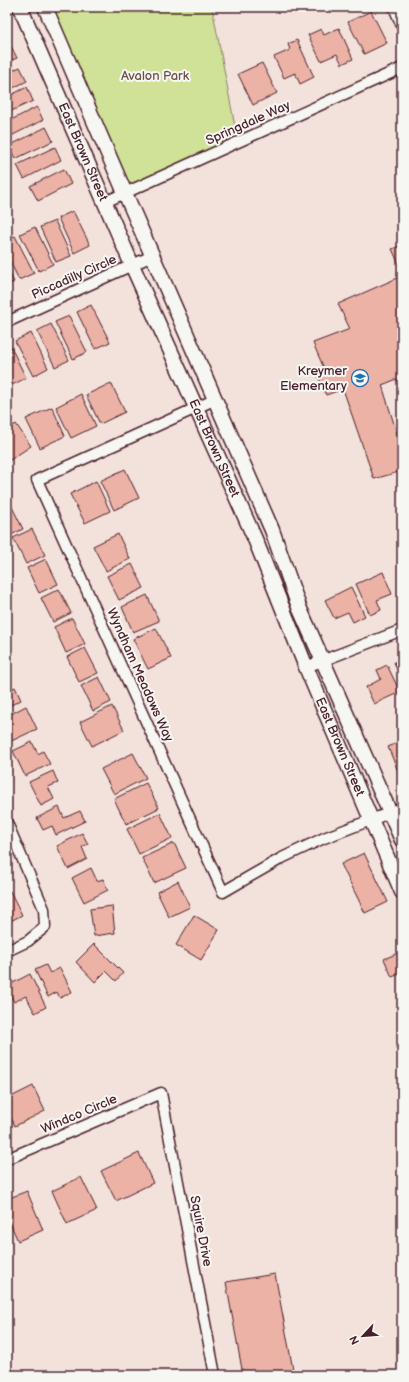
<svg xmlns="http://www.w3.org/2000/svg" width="409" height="1382" font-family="'Balsamiq Sans',sans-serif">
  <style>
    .green { fill: #cfe297; stroke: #8c8061 }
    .building { fill: #ecb2a6; stroke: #4a1f2b }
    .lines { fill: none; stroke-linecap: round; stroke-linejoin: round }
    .street-casing { stroke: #4a1f2b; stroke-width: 13 }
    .secondary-casing { stroke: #4a1f2b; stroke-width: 17 }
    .street { stroke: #f6f6f2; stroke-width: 10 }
    .secondary { stroke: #f6f6f2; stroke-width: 14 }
    .labels { text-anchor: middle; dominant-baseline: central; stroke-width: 4; stroke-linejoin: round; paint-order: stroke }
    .park-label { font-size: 13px; fill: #6b5046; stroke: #f6f6f2 }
    .street-label { font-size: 13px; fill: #4a1f2b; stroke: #f6f6f2 }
    .poi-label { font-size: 13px; fill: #4a1f2b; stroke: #f6f6f2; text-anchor: end }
  </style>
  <rect width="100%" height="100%" fill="#f3e2db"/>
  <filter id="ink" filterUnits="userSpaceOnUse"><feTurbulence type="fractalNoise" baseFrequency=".025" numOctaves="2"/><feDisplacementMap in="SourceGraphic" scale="8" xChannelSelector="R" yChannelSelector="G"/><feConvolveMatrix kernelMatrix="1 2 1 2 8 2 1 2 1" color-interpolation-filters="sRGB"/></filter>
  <g filter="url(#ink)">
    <path class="green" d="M 50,7 L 212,7 L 237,137 L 126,187 Z"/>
    <g class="building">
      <path d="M 371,11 L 387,43 L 364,54 L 348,22 Z"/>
      <path d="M 339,28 L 353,59 L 342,64 L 337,54 L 321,61 L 308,35 L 321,29 L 324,35 Z"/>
      <path d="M 297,40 L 314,77 L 300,84 L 295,73 L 284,78 L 274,57 L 290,50 L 288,44 Z"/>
      <path d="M 10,44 L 17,58 L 7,62 L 7,45 Z"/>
      <path d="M 262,63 L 277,93 L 253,105 L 238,74 Z"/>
      <path d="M 20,67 L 27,81 L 7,91 L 7,73 Z"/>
      <path d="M 27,87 L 33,101 L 7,113 L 7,97 Z"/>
      <path d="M 37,107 L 43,120 L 7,138 L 7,122 Z"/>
      <path d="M 46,127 L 53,141 L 15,159 L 9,146 Z"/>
      <path d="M 55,147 L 61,160 L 24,179 L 17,165 Z"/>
      <path d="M 64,169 L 71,184 L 38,201 L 30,186 Z"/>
      <path d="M 73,211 L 90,245 L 74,253 L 58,218 Z"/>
      <path d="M 55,221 L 71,256 L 56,262 L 40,227 Z"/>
      <path d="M 35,227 L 53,264 L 39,271 L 20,234 Z"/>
      <path d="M 15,236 L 34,273 L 19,280 L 7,255 L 7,240 Z"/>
      <path d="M 402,245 L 402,271 L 392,249 Z"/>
      <path d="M 7,268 L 14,282 L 7,285 Z"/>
      <path d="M 402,276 L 402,390 L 397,379 L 382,385 L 402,450 L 402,471 L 374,479 L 343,389 L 326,395 L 318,376 L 326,373 L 313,343 L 350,329 L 338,304 Z"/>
      <path d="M 91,305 L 110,342 L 95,349 L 77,312 Z"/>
      <path d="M 69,316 L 87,352 L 73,359 L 55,322 Z"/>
      <path d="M 51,324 L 69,360 L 55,367 L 37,331 Z"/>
      <path d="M 31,333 L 48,368 L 33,376 L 15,341 Z"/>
      <path d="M 9,343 L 26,378 L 10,386 L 7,379 L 7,344 Z"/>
      <path d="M 111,383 L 125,412 L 100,424 L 86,395 Z"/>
      <path d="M 81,394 L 96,426 L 71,438 L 56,407 Z"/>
      <path d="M 52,407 L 65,436 L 40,448 L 26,419 Z"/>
      <path d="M 16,424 L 31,446 L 7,462 L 7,429 Z"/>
      <path d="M 125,469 L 139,498 L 114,510 L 100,481 Z"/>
      <path d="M 96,481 L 110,511 L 85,523 L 70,494 Z"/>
      <path d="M 10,503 L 23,529 L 7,537 L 7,504 Z"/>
      <path d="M 32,529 L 45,555 L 26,564 L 13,538 Z"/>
      <path d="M 118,534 L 130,559 L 106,571 L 93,546 Z"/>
      <path d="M 46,559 L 58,584 L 39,593 L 27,568 Z"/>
      <path d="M 132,564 L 144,588 L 119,600 L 107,576 Z"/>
      <path d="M 383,572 L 392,594 L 377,600 L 381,610 L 370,615 L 356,584 Z"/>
      <path d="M 351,587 L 365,616 L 353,622 L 348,612 L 334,618 L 325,600 Z"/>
      <path d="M 59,589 L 71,613 L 53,622 L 41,598 Z"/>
      <path d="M 147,595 L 159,621 L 133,632 L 122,607 Z"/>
      <path d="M 72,618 L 85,644 L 66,653 L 54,627 Z"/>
      <path d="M 156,628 L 171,658 L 148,669 L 133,639 Z"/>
      <path d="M 85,648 L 98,673 L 79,682 L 67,657 Z"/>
      <path d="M 402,659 L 402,682 L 394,662 Z"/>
      <path d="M 387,665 L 400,692 L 374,704 L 366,687 L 381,679 L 377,670 Z"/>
      <path d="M 99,677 L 111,702 L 93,711 L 81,686 Z"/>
      <path d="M 7,686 L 9,690 L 15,687 L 21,700 L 7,707 Z"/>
      <path d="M 26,706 L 37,729 L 7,743 L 7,716 Z"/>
      <path d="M 112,706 L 124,730 L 92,746 L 80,722 Z"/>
      <path d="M 402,741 L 402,776 L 400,776 L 388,747 Z"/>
      <path d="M 32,742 L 38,754 L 43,751 L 50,764 L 25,776 L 13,751 Z"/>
      <path d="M 133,753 L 146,778 L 114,794 L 101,769 Z"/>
      <path d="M 53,771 L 58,783 L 48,787 L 54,799 L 41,806 L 29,782 Z"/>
      <path d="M 146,783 L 159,808 L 126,824 L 114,799 Z"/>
      <path d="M 59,807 L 64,818 L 80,811 L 85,821 L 56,835 L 52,826 L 43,830 L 37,818 Z"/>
      <path d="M 160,813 L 172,838 L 139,854 L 127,829 Z"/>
      <path d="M 82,833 L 88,844 L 82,847 L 87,859 L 68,869 L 57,846 Z"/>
      <path d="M 174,843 L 186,868 L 154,883 L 142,858 Z"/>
      <path d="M 364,853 L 388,902 L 365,913 L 341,864 Z"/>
      <path d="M 91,868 L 97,881 L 103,879 L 108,890 L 84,902 L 72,878 Z"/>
      <path d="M 178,881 L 190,907 L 169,917 L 157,892 Z"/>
      <path d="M 10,891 L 22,915 L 7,923 L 7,893 Z"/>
      <path d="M 112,906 L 115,933 L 94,936 L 90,909 Z"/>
      <path d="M 194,915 L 219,930 L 201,960 L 176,945 Z"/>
      <path d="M 94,944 L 123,973 L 116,981 L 106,971 L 95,982 L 76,962 Z"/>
      <path d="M 398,953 L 402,963 L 402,973 L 392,977 L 384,959 Z"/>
      <path d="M 46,965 L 50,973 L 60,968 L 72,992 L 60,998 L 57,992 L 48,997 L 35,970 Z"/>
      <path d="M 30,974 L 46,1007 L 35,1013 L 26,996 L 14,1002 L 7,988 L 7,986 Z"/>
      <path d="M 33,1086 L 45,1111 L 15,1126 L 7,1110 L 7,1099 Z"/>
      <path d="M 139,1153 L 153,1183 L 116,1201 L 101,1171 Z"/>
      <path d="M 81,1177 L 97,1210 L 67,1224 L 52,1191 Z"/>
      <path d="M 27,1191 L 43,1230 L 18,1241 L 7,1216 L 7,1199 Z"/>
      <path d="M 275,1274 L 294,1375 L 243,1375 L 226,1282 Z"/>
    </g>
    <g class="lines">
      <g class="street-casing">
        <g id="street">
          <path d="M 394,7 L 402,26"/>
          <path d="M 105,202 L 402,68"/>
          <path d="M 7,322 L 152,256"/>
          <path d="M 216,399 L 37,480 L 223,892 L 282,858 L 324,838 L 402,808"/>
          <path d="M 306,667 L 402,630"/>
          <path d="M 7,823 L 44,909 L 45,927 L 28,941 L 7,951"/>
          <path d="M 7,1159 L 161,1093 L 215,1375"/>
        </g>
      </g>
      <g class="secondary-casing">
        <g id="secondary">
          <path id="s1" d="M 20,7 L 132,265 L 255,539 L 306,667 L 402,892"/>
          <path d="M 45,7 L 125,193 L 272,530 L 299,607 L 402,840"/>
        </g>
      </g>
      <use href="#street" class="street"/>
      <use href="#secondary" class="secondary"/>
    </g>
  </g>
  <defs>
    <g id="school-ring" transform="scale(0.9)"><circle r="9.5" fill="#f6f6f2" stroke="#1f6fb2" stroke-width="1.5"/><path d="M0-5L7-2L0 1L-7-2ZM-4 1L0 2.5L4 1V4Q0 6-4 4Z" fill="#1f6fb2"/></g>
  </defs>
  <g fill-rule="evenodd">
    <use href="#school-ring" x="360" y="378"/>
  </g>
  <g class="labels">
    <g class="park-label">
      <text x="155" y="76">Avalon Park</text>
    </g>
    <g class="street-label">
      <text transform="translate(248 123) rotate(-24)">Springdale Way</text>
      <text stroke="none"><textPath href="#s1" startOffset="158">East Brown Street</textPath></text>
      <text transform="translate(74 277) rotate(-24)">Piccadilly Circle</text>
      <text stroke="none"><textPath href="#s1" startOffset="482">East Brown Street</textPath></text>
      <text transform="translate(140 675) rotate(66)">Wyndham Meadows Way</text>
      <text stroke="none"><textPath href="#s1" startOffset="806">East Brown Street</textPath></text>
      <text transform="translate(79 1114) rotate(-23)">Windco Circle</text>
      <text transform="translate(201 1231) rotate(79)">Squire Drive</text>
    </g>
    <g class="poi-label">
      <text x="347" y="371">Kreymer<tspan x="347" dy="15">Elementary</tspan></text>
    </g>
  </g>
  <rect width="409" height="1382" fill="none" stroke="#f6f6f2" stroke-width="24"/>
  <rect x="12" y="12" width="385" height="1358" fill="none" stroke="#4a1f2b" stroke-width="1.5" filter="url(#ink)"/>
  <g transform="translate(363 1336) rotate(244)" stroke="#f6f6f2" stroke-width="3" paint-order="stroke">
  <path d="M0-3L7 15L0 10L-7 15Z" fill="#4a1f2b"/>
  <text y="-6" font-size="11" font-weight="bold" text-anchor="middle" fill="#4a1f2b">N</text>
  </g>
</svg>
